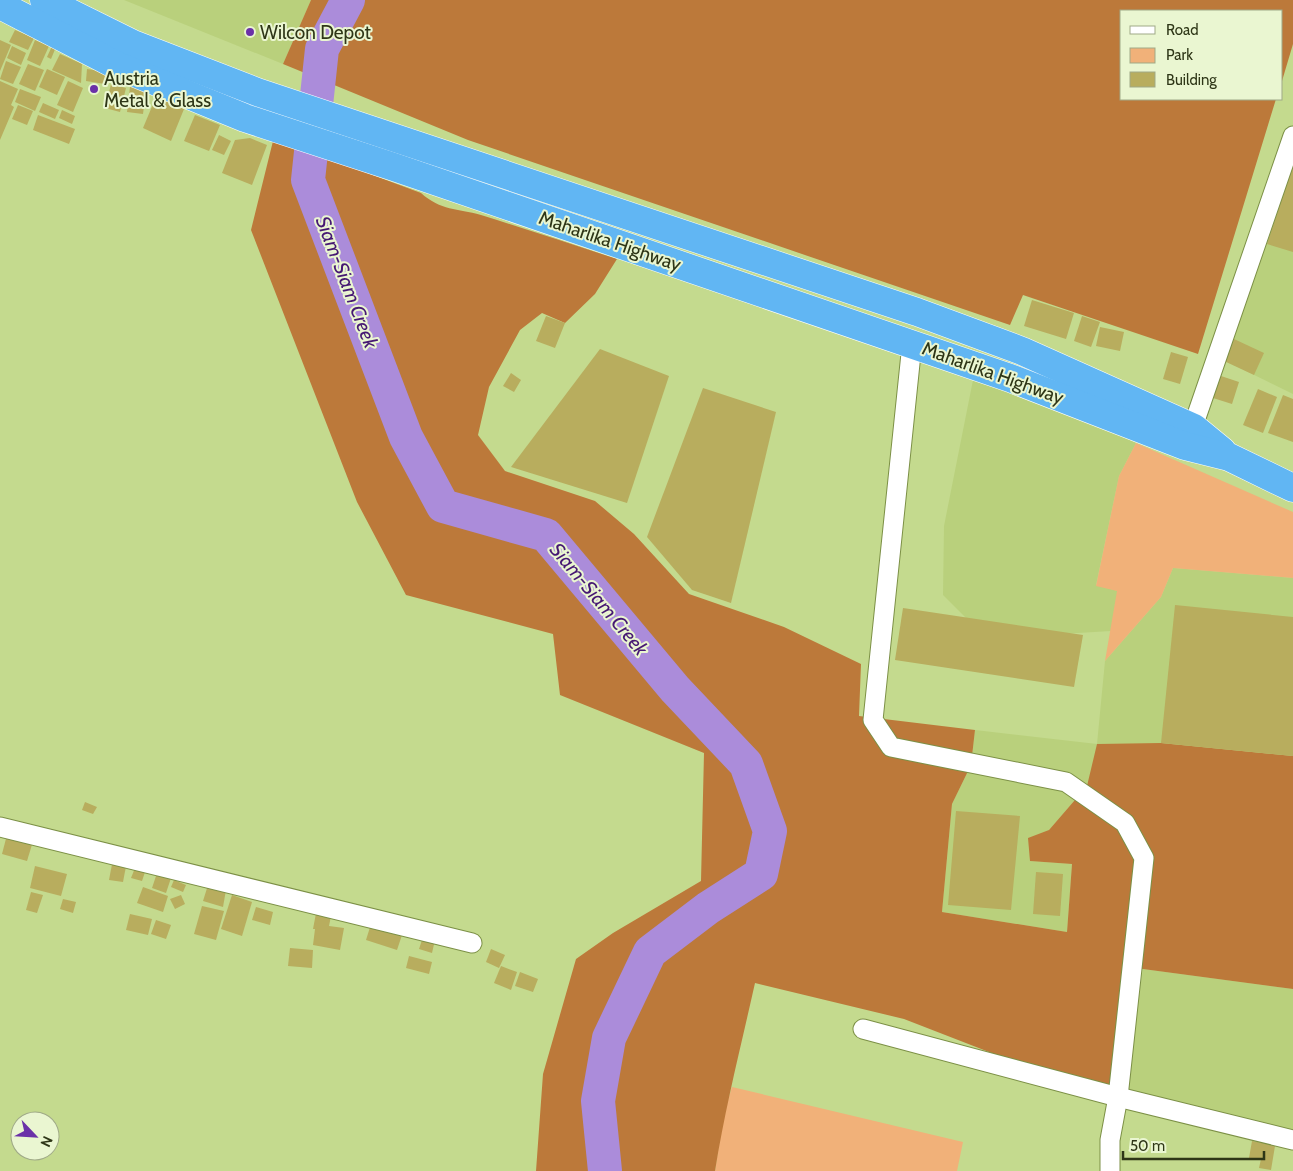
<svg xmlns="http://www.w3.org/2000/svg" width="1293" height="1171" font-family="Cabin,sans-serif">
  <style>
    .built { fill: #b9d07c }
    .green { fill: #f1b179 }
    .forest { fill: #bc793a }
    .lines { fill: none; stroke-linecap: round; stroke-linejoin: round }
    .river { stroke: #ab8cda; stroke-width: 34 }
    .building { fill: #b8ad5e }
    .street-casing { stroke: #7c9046; stroke-width: 21 }
    .highway-casing { stroke: #fff; stroke-width: 29 }
    .street { stroke: #fff; stroke-width: 19 }
    .highway { stroke: #61b6f3; stroke-width: 28 }
    .poi-dot { fill: #6b31a8; stroke: #eaf6d1; stroke-width: 2 }
    .labels { text-anchor: middle; dominant-baseline: central; stroke-width: 4; stroke-linejoin: round; paint-order: stroke }
    .poi-label { font-size: 19px; fill: #2e3617; stroke: #eaf6d1; text-anchor: start }
    .street-label { font-size: 19px; fill: #2e3617; stroke: #eaf6d1 }
    .water-label { font-size: 20px; font-style: italic; fill: #461873; stroke: #eaf6d1 }
  </style>
  <rect width="100%" height="100%" fill="#c4da8e"/>
  <g class="built">
    <path d="M 124,0 L 311,0 L 283,64 Z"/>
    <path d="M 1293,171 L 1293,394 L 1224,360 Z"/>
    <path d="M 973,380 L 1045,401 L 1136,443 L 1119,476 L 1096,585 L 1118,591 L 1111,631 L 1044,635 L 968,620 L 943,595 L 944,526 Z"/>
    <path d="M 1173,568 L 1293,578 L 1293,756 L 1161,743 L 1087,786 L 1049,830 L 1030,861 L 1072,864 L 1067,932 L 942,912 L 952,804 L 971,765 L 975,730 L 1097,744 L 1105,661 L 1161,597 Z"/>
    <path d="M 1143,969 L 1293,989 L 1293,1138 L 1123,1094 Z"/>
  </g>
  <g class="green">
    <path d="M 1136,443 L 1293,512 L 1293,578 L 1173,568 L 1161,597 L 1105,661 L 1117,591 L 1096,586 L 1119,476 Z"/>
    <path d="M 732,1087 L 963,1142 L 957,1171 L 715,1171 L 723,1117 Z"/>
  </g>
  <g class="forest">
    <path d="M 311,0 L 1293,0 L 1293,44 L 1282,81 L 1282,11 L 1122,11 L 1122,99 L 1276,99 L 1198,354 L 1023,295 L 1010,325 L 468,140 L 283,64 Z"/>
    <path d="M 273,141 L 319,155 L 421,193 C 441,211 457,208 481,215 C 526,229 571,244 617,259 L 595,294 L 565,323 L 542,313 L 520,330 L 489,387 L 478,435 L 505,471 L 595,501 L 634,534 L 689,594 L 784,627 L 861,664 L 859,716 L 975,730 L 971,765 L 952,804 L 942,912 L 1067,932 L 1072,864 L 1030,861 L 1028,838 L 1049,830 L 1087,786 L 1097,744 L 1161,743 L 1293,756 L 1293,989 L 1128,967 L 1113,1085 L 1075,1081 L 1028,1067 L 904,1019 L 755,983 C 741,1046 725,1108 715,1171 L 536,1171 L 543,1074 L 576,959 L 613,933 L 701,881 L 704,753 L 560,695 L 553,634 L 406,595 L 357,502 L 251,230 Z"/>
  </g>
  <g class="lines">
    <path class="river" d="M 348,0 L 322,49 L 308,180 L 406,437 L 443,506 L 546,535 L 675,689 L 746,764 L 770,831 L 761,874 L 708,908 L 650,952 L 609,1038 L 598,1101 L 605,1171"/>
  </g>
  <g class="building">
    <path d="M 15,30 L 34,38 L 28,50 L 9,42 Z"/>
    <path d="M 0,40 L 11,45 L 0,71 Z"/>
    <path d="M 35,40 L 49,46 L 40,66 L 27,60 Z"/>
    <path d="M 12,46 L 26,53 L 21,65 L 7,58 Z"/>
    <path d="M 52,46 L 56,47 L 51,59 L 47,57 Z"/>
    <path d="M 60,54 L 82,64 L 81,83 L 52,70 Z"/>
    <path d="M 6,61 L 21,67 L 13,84 L 0,79 Z"/>
    <path d="M 28,64 L 44,70 L 35,91 L 19,84 Z"/>
    <path d="M 47,69 L 65,77 L 57,95 L 39,87 Z"/>
    <path d="M 87,69 L 107,72 L 105,84 L 86,81 Z"/>
    <path d="M 0,81 L 18,89 L 11,105 L 14,107 L 0,140 Z"/>
    <path d="M 68,81 L 83,88 L 73,112 L 57,105 Z"/>
    <path d="M 111,84 L 126,88 L 120,112 L 105,108 Z"/>
    <path d="M 130,87 L 146,89 L 143,114 L 127,112 Z"/>
    <path d="M 20,89 L 41,97 L 35,111 L 15,102 Z"/>
    <path d="M 156,97 L 184,109 L 171,141 L 143,128 Z"/>
    <path d="M 43,103 L 59,110 L 55,119 L 39,112 Z"/>
    <path d="M 18,105 L 33,111 L 27,125 L 12,119 Z"/>
    <path d="M 62,110 L 75,116 L 72,124 L 59,118 Z"/>
    <path d="M 38,115 L 75,129 L 69,144 L 33,130 Z"/>
    <path d="M 195,115 L 220,125 L 209,151 L 184,141 Z"/>
    <path d="M 219,135 L 231,141 L 224,155 L 212,150 Z"/>
    <path d="M 250,138 L 267,145 L 252,185 L 222,173 L 235,140 Z"/>
    <path d="M 1293,163 L 1293,252 L 1267,244 Z"/>
    <path d="M 1032,300 L 1074,313 L 1066,339 L 1024,326 Z"/>
    <path d="M 546,316 L 565,323 L 555,348 L 536,341 Z"/>
    <path d="M 1082,316 L 1100,322 L 1091,347 L 1074,341 Z"/>
    <path d="M 1100,327 L 1124,332 L 1120,351 L 1096,346 Z"/>
    <path d="M 1234,339 L 1264,353 L 1254,375 L 1224,361 Z"/>
    <path d="M 600,349 L 669,376 L 627,503 L 511,467 Z"/>
    <path d="M 1171,352 L 1188,357 L 1180,384 L 1163,379 Z"/>
    <path d="M 511,373 L 521,380 L 514,392 L 503,386 Z"/>
    <path d="M 1221,376 L 1239,382 L 1232,404 L 1213,398 Z"/>
    <path d="M 703,388 L 776,412 L 731,603 L 692,590 L 647,537 Z"/>
    <path d="M 1258,389 L 1277,397 L 1263,433 L 1243,425 Z"/>
    <path d="M 1283,395 L 1293,399 L 1293,442 L 1268,433 Z"/>
    <path d="M 1175,605 L 1293,617 L 1293,756 L 1161,743 Z"/>
    <path d="M 903,608 L 1083,635 L 1074,687 L 895,660 Z"/>
    <path d="M 85,802 L 97,807 L 93,814 L 82,810 Z"/>
    <path d="M 956,811 L 1020,816 L 1011,910 L 948,905 Z"/>
    <path d="M 8,831 L 34,838 L 27,861 L 2,854 Z"/>
    <path d="M 113,859 L 127,861 L 123,882 L 109,880 Z"/>
    <path d="M 137,863 L 147,866 L 142,881 L 131,878 Z"/>
    <path d="M 35,866 L 67,874 L 61,896 L 30,888 Z"/>
    <path d="M 159,867 L 173,872 L 166,893 L 152,888 Z"/>
    <path d="M 1036,872 L 1063,874 L 1060,916 L 1033,914 Z"/>
    <path d="M 174,880 L 186,885 L 183,892 L 171,887 Z"/>
    <path d="M 208,885 L 226,890 L 223,907 L 203,901 Z"/>
    <path d="M 143,887 L 168,896 L 163,912 L 137,903 Z"/>
    <path d="M 31,892 L 43,895 L 37,913 L 26,910 Z"/>
    <path d="M 181,895 L 185,904 L 175,909 L 170,899 Z"/>
    <path d="M 232,895 L 252,902 L 242,936 L 221,929 Z"/>
    <path d="M 63,899 L 76,902 L 73,913 L 60,909 Z"/>
    <path d="M 202,906 L 224,911 L 216,940 L 194,934 Z"/>
    <path d="M 256,907 L 273,912 L 270,925 L 252,920 Z"/>
    <path d="M 317,908 L 332,911 L 329,926 L 344,928 L 340,950 L 313,945 L 315,929 L 313,929 Z"/>
    <path d="M 130,914 L 152,919 L 148,935 L 126,930 Z"/>
    <path d="M 156,920 L 171,925 L 166,939 L 151,934 Z"/>
    <path d="M 371,924 L 402,935 L 397,950 L 366,940 Z"/>
    <path d="M 423,937 L 435,940 L 432,953 L 419,949 Z"/>
    <path d="M 290,948 L 313,950 L 312,968 L 288,966 Z"/>
    <path d="M 491,949 L 505,955 L 499,968 L 486,962 Z"/>
    <path d="M 409,956 L 432,962 L 429,974 L 406,968 Z"/>
    <path d="M 501,966 L 517,972 L 511,990 L 494,983 Z"/>
    <path d="M 520,972 L 538,979 L 533,992 L 515,986 Z"/>
    <path d="M 1265,1138 L 1276,1140 L 1271,1170 L 1259,1168 L 1261,1159 L 1249,1158 L 1252,1141 L 1263,1143 Z"/>
  </g>
  <g class="lines">
    <g class="street-casing">
      <g id="street">
        <path d="M 912,344 L 873,720 L 891,747 L 1066,782 L 1125,823 L 1144,858 L 1118,1097 L 1110,1140 L 1110,1171"/>
        <path d="M 1189,438 L 1293,136"/>
        <path d="M 0,827 L 472,943"/>
        <path d="M 863,1029 L 1118,1097 L 1293,1140"/>
      </g>
    </g>
    <g class="highway-casing">
      <g id="highway">
        <path d="M 44,0 L 133,44 L 257,92 L 917,312 L 1022,351 L 1194,428 L 1222,451"/>
        <path d="M 0,5 L 118,66 L 245,118 L 391,166 L 1010,378 L 1185,446 L 1229,457 L 1293,488"/>
      </g>
    </g>
    <use href="#street" class="street"/>
    <use href="#highway" class="highway"/>
  </g>
  <g class="poi-dot">
    <circle cx="250" cy="32" r="5"/>
    <circle cx="94" cy="89" r="5"/>
  </g>
  <g class="labels">
    <g class="poi-label">
      <text x="260" y="32">Wilcon Depot</text>
      <text x="104" y="78">Austria<tspan x="104" dy="22">Metal &amp; Glass</tspan></text>
    </g>
    <g class="street-label">
      <text transform="translate(610 241) rotate(19)">Maharlika Highway</text>
      <text transform="translate(993 373) rotate(20)">Maharlika Highway</text>
    </g>
    <g class="water-label">
      <text transform="translate(347 282) rotate(69)">Siam-Siam Creek</text>
      <text transform="translate(599 599) rotate(50)">Siam-Siam Creek</text>
    </g>
  </g>
  <rect x="1120" y="10" width="162" height="90" fill="#eaf6d1" stroke="#9fa987"/>
  <rect x="1130" y="26" width="25" height="8" fill="#ffffff" stroke="#9fa987"/>
  <text x="1166" y="35" font-size="15" fill="#2e3617">Road</text>
  <rect x="1130" y="48" width="25" height="15" fill="#f1b179" stroke="#9fa987"/>
  <text x="1166" y="60" font-size="15" fill="#2e3617">Park</text>
  <rect x="1130" y="72" width="25" height="15" fill="#b8ad5e" stroke="#9fa987"/>
  <text x="1166" y="85" font-size="15" fill="#2e3617">Building</text>
  <g transform="translate(35 1136) rotate(115)"><circle r="24" fill="#eaf6d1" stroke="#9fa987"/>
  <path d="M0-4L9 19L0 12L-9 19Z" fill="#6b31a8"/>
  <text y="-8" font-size="14" font-weight="bold" text-anchor="middle" fill="#2e3617">N</text>
  </g>
  <path d="M1123 1151v8h141v-8" fill="none" stroke="#2e3617" stroke-width="2.5"/>
  <text x="1130" y="1151" font-size="15" fill="#2e3617" stroke="#eaf6d1" stroke-width="4" paint-order="stroke">50 m</text>
</svg>
